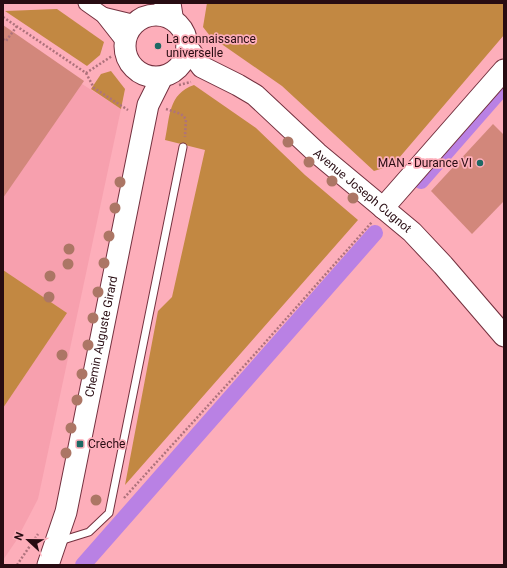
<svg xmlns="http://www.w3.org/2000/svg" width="507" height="568" font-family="Roboto,sans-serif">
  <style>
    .built { fill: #f7a0ae }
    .green { fill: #c28842 }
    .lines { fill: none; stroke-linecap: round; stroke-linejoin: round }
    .canal { stroke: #b981e4; stroke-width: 16 }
    .building { fill: #d2877b }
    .lane-casing { stroke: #74313f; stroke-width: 9 }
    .street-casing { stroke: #74313f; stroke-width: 17 }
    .secondary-casing { stroke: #74313f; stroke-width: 23 }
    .path { stroke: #ae727c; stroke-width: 2.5; stroke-dasharray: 2 2; stroke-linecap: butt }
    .lane { stroke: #fff; stroke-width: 7 }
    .street { stroke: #fff; stroke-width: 15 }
    .secondary { stroke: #fff; stroke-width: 21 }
    .tree { fill: #ac7665 }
    .poi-dot { fill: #1d6964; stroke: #fdaeba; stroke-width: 1.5 }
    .labels { text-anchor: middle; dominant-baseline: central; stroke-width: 3.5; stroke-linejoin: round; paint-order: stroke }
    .poi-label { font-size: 12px; fill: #280c12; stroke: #fdaeba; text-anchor: start }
    .street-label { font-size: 12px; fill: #280c12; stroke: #fdaeba }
  </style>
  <rect width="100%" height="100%" fill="#fdaeba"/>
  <path class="built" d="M 3,25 L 82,84 L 121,109 L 38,499 L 16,541 L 3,560 Z"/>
  <g class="green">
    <path d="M 207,3 L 504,3 L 504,35 L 393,165 L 374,171 L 282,86 L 210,36 L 203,27 Z"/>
    <path d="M 57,9 L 104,42 L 100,55 L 87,66 L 5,11 Z"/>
    <path d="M 111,71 L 125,89 L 121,109 L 91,89 L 101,74 Z"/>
    <path d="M 194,85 L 256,128 L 305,175 L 358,220 L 125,485 L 158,311 L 172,297 L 205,150 L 165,140 C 170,117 168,94 194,85 Z"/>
    <path d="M 3,270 L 67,313 L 3,408 Z"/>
  </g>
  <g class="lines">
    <g class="canal">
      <path d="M 421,181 L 504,86"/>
      <path d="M 83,565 L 375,233"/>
    </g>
  </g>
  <g class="building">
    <path d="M 3,25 L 84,81 L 3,198 Z"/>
    <path d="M 493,124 L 504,135 L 504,201 L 472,234 L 431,191 Z"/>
  </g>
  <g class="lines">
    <g class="lane-casing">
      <path id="lane" d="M 60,541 L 89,532 L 109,513 L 183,147"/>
    </g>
    <g class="street-casing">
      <g id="street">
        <path d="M 86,3 L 103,15 L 125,43"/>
        <path d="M 173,3 L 176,22"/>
        <path d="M 103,15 L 136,23"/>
        <path d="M 155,15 L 166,3"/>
      </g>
    </g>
    <g class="secondary-casing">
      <g id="secondary">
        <circle cx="156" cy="46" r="31"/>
        <path id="s1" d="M 187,47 L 202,67 L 238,85 L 255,95 L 317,153 L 412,232 L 443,265 L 504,336"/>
        <path d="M 383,208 L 504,70"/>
        <path id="s2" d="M 48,565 L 66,512 L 148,105 L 162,77"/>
      </g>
    </g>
    <g class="path">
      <path d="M 3,17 L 86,73 L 112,56"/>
      <path d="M 3,39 L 6,41 L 17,26"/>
      <path d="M 86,73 L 94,88 L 128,110"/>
      <path d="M 179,85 L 191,82"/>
      <path d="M 166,109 L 181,114 L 186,119 L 185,137"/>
      <path d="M 124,498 L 254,355 L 372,222"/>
      <path d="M 17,565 L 38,534"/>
    </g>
    <use href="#lane" class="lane"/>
    <use href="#street" class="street"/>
    <use href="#secondary" class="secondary"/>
  </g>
  <g class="tree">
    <circle cx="288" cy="142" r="5.5"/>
    <circle cx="309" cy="162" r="5.5"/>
    <circle cx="332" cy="181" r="5.5"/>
    <circle cx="120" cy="182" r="5.5"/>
    <circle cx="353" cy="198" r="5.5"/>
    <circle cx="115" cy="208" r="5.5"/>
    <circle cx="109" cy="236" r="5.5"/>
    <circle cx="69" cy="249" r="5.5"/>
    <circle cx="104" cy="263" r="5.5"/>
    <circle cx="68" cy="264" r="5.5"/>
    <circle cx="50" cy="276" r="5.5"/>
    <circle cx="98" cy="292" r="5.5"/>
    <circle cx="49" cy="297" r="5.5"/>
    <circle cx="93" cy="318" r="5.5"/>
    <circle cx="88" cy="345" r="5.5"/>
    <circle cx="62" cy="355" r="5.5"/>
    <circle cx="82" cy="374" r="5.5"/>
    <circle cx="77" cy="400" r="5.5"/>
    <circle cx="71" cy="428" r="5.5"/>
    <circle cx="66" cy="453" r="5.5"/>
    <circle cx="96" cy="500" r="5.5"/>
  </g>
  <g class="poi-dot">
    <circle cx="158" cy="46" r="4"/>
    <circle cx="480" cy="163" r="4"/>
    <rect x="76" y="440" width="8" height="8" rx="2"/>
  </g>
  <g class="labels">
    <g class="poi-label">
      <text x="166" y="39">La connaissance<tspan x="166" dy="14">universelle</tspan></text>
      <text x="472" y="163" text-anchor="end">MAN - Durance VI</text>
      <text x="88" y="444">Crèche</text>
    </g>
    <g class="street-label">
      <text stroke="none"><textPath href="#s1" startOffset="229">Avenue Joseph Cugnot</textPath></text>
      <text stroke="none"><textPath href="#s2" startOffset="235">Chemin Auguste Girard</textPath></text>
    </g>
  </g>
  <rect width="507" height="568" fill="none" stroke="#280c12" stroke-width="8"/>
  <g transform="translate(28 540) rotate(292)" stroke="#fdaeba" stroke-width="3" paint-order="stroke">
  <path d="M0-3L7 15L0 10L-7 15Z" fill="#280c12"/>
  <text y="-6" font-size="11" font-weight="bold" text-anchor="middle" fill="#280c12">N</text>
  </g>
</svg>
